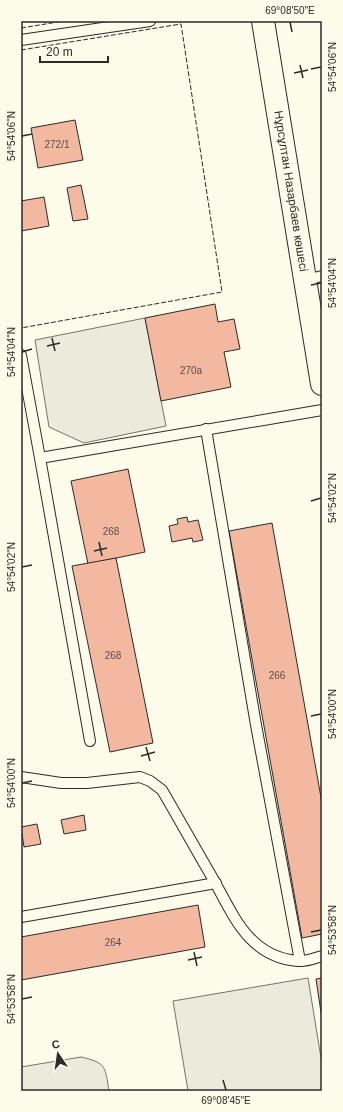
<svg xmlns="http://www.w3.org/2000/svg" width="343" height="1112" font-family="Arial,sans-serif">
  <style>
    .green { fill: #ecebdb; stroke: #74746e }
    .parking { fill: #eceadb; stroke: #74746e }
    .building { fill: #f2b8a0; stroke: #2b2b2b }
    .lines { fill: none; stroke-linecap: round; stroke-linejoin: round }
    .service-casing { stroke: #2b2b2b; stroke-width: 12 }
    .secondary-casing { stroke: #2b2b2b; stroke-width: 24 }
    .service { stroke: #fdfbea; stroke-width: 10 }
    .secondary { stroke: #fdfbea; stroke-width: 22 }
    .fence { stroke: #2b2b2b; stroke-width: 1; stroke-dasharray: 5 2; stroke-linecap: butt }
    .ticks { fill: none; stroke: #2b2b2b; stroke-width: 1.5 }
    .labels { text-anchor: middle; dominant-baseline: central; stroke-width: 3; stroke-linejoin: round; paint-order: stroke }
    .number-label { font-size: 10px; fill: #5d4e48 }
    .street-label { font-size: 12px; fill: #2b2b2b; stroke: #fdfbea }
    .neatline { fill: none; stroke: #2b2b2b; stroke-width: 1.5 }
    .ticks-label { font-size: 10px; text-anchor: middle; fill: #2b2b2b }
  </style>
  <rect width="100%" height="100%" fill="#fdfbea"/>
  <path class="green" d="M 81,1057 C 107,1063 105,1067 109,1091 L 21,1091 L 21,1067 Z"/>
  <g class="parking">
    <path d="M 145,318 L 166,426 L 84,443 L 49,427 L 35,340 Z"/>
    <path d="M 308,978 L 322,1064 L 322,1091 L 188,1091 L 173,1001 Z"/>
  </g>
  <g class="building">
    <path d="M 75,120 L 83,160 L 38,168 L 31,128 Z"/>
    <path d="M 81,185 L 88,219 L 73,221 L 67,188 Z"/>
    <path d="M 44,197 L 49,226 L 21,231 L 21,201 Z"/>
    <path d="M 215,304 L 218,322 L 234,319 L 240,349 L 224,352 L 231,387 L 161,401 L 145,318 Z"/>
    <path d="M 128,469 L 145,552 L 88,564 L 71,481 Z"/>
    <path d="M 187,517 L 188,522 L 198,520 L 203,540 L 193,542 L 192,538 L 172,542 L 169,526 L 178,524 L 177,519 Z"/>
    <path d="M 272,523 L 322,803 L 322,934 L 302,938 L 229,531 Z"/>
    <path d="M 116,558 L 153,743 L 110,752 L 72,566 Z"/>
    <path d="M 84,815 L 86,830 L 64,834 L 61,820 Z"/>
    <path d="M 37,824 L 41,844 L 24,847 L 21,827 Z"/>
    <path d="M 198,905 L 205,947 L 21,980 L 21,937 Z"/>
    <path d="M 322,978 L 322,1019 L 316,979 Z"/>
  </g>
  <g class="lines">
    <g class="service-casing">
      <g id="service">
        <path d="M 21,40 L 150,21"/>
        <path d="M 305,280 L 322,276"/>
        <path d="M 21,355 L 40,458 L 90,741"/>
        <path d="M 206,429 L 256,725 L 300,961"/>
        <path d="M 40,458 L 322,410"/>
        <path d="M 21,777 L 61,783 L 87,783 L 140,777 L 150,781 L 162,790 C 179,819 195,848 212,877 C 233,914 248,957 298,961 C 306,962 315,958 322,956"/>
        <path d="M 21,917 L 216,883"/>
      </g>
    </g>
    <g class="secondary-casing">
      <path id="secondary" d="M 263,21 L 322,384"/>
    </g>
    <use href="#service" class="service"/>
    <use href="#secondary" class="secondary"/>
    <g class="fence">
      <path d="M 21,28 L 64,21"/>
      <path d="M 21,50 L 181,24 L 222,292 L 21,328"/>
    </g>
  </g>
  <path class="ticks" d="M 290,22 L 292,32M 300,65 L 303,78M 311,69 L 321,67M 294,73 L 308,70M 22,136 L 32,134M 311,285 L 321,283M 52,338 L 55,351M 47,346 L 60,343M 22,352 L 32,349M 311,501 L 321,498M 99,542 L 102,556M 94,551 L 107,548M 22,567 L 32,565M 311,716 L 321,714M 146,747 L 150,761M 141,756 L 155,752M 22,783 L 32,781M 311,932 L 321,930M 194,952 L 197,966M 188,960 L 202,957M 22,999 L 32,997M 223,1080 L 226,1090"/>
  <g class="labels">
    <g class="number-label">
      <text x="57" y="144">272/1</text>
      <text x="191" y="370">270а</text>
      <text x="111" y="531">268</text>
      <text x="113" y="655">268</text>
      <text x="277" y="675">266</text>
      <text x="113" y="942">264</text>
    </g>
    <g class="street-label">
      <text transform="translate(291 191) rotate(81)">Нұрсұлтан Назарбаев көшесі</text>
    </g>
  </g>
  <rect width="343" height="1112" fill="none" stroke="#fdfbea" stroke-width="44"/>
  <g transform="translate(58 1054) rotate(347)" stroke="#fdfbea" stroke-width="3" paint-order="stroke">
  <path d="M0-3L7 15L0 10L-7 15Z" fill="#2b2b2b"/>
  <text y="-6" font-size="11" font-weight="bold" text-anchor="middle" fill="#2b2b2b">С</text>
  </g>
  <path d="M40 56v6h68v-6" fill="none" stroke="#2b2b2b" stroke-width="2"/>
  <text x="46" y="56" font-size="12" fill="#2b2b2b" stroke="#fdfbea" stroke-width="3" paint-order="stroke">20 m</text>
  <rect x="22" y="22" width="299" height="1068" class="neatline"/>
  <g class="ticks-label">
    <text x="290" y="14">69°08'50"E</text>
    <text transform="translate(332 67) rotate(-90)" y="4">54°54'06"N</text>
    <text transform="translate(11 136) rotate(-90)" y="4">54°54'06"N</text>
    <text transform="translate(332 283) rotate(-90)" y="4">54°54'04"N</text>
    <text transform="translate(11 352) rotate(-90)" y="4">54°54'04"N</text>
    <text transform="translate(332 498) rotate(-90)" y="4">54°54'02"N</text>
    <text transform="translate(11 567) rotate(-90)" y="4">54°54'02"N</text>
    <text transform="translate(332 714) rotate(-90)" y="4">54°54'00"N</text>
    <text transform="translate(11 783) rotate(-90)" y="4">54°54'00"N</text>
    <text transform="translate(332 930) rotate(-90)" y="4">54°53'58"N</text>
    <text transform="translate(11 999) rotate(-90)" y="4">54°53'58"N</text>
    <text x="226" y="1104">69°08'45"E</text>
  </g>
</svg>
